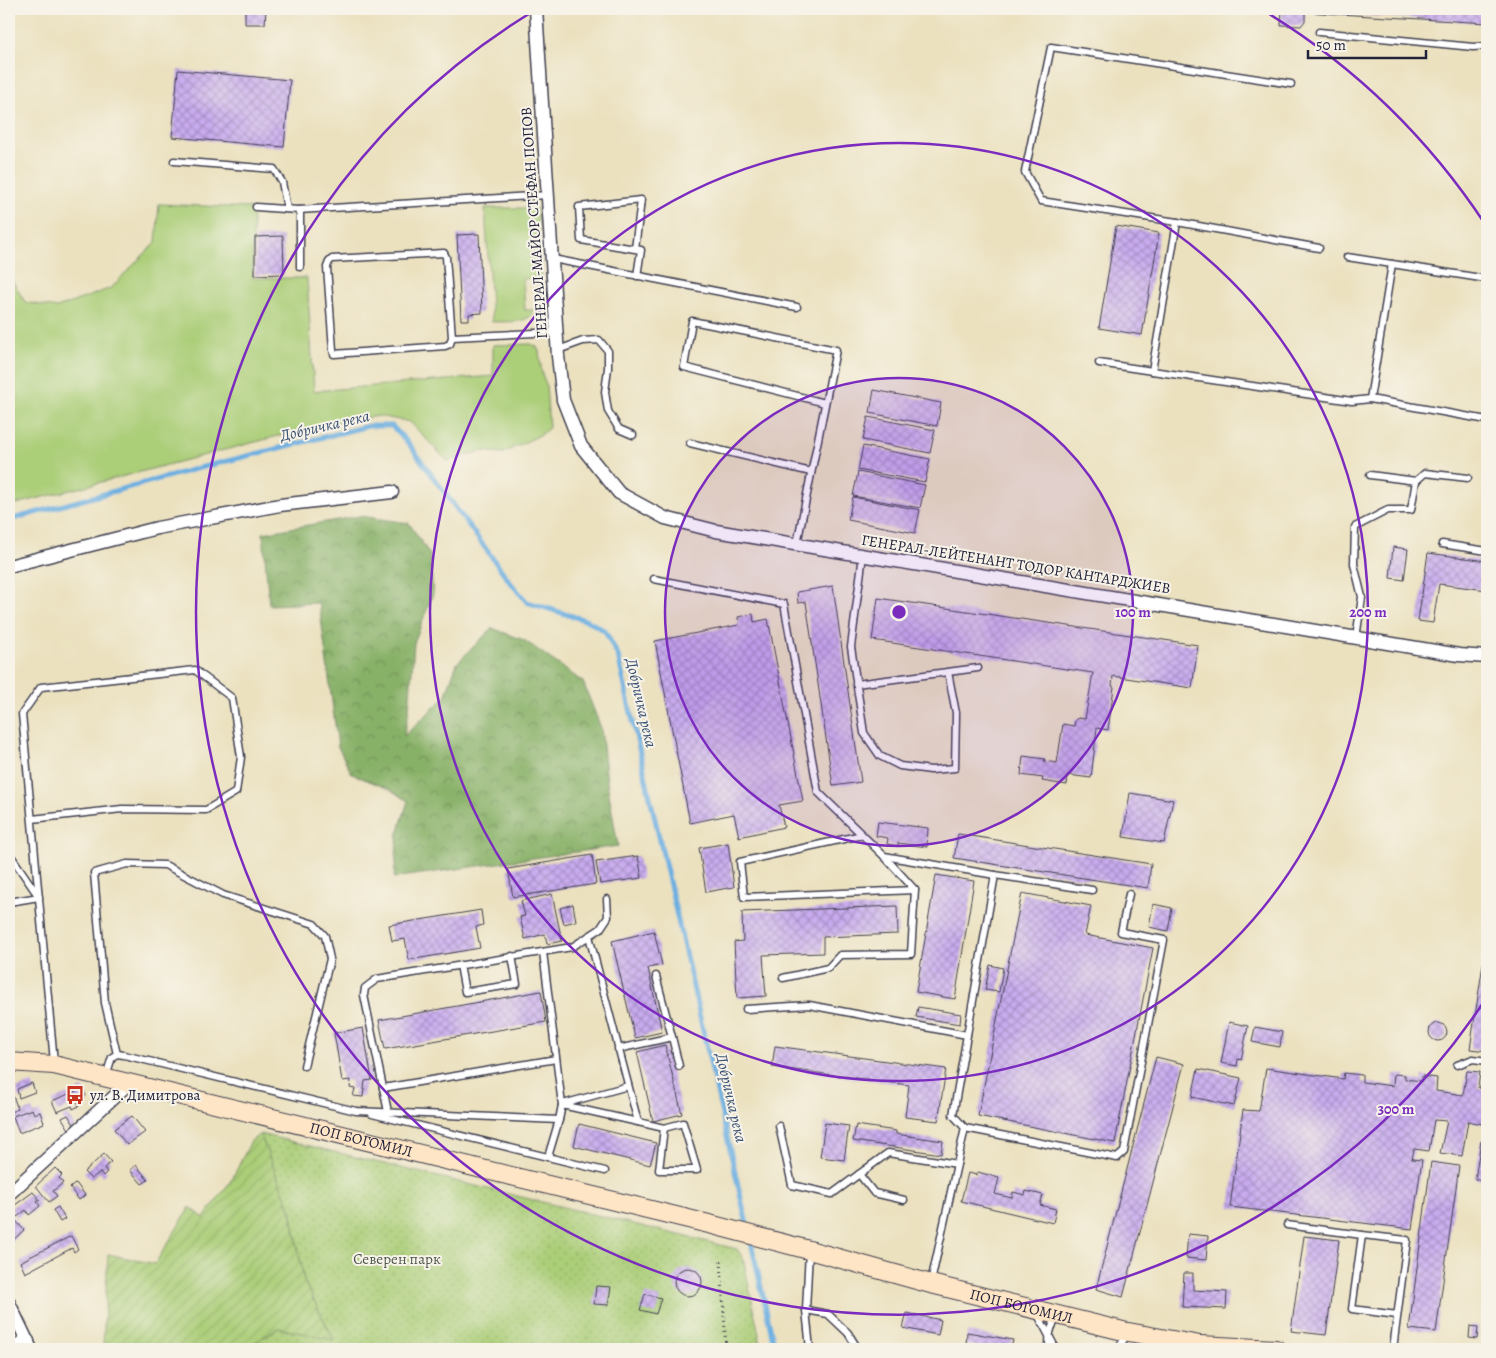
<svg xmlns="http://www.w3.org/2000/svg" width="1496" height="1358" font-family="Alegreya,serif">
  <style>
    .grass { fill: #abce78; stroke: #66785a }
    .forest { fill: url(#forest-crowns); stroke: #556a52 }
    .park { fill: url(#park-dots); stroke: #66785a }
    .garden { fill: url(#garden-furrows); stroke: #66785a }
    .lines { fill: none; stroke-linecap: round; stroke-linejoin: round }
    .stream { stroke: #6cafe1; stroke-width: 5 }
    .building { fill: url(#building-cross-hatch) }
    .lane-casing { stroke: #403f4f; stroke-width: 9 }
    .street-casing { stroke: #403f4f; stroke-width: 15 }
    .secondary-casing { stroke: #403f4f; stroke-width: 20 }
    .path { stroke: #403f4f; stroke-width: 3; stroke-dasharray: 1 4; stroke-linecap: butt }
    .lane { stroke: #fff; stroke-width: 6 }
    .street { stroke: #fff; stroke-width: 12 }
    .secondary { stroke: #fee5c5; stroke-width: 18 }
    .ring { fill: none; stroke: #7b2cbf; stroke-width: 2.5 }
    .labels { text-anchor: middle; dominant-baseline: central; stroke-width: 4; stroke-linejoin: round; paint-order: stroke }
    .street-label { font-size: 15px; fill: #22223b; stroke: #f7f3e8 }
    .poi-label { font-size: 15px; fill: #22223b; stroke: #f7f3e8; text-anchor: start }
    .park-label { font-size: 15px; fill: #4b564d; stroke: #f7f3e8 }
    .water-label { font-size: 16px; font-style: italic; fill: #3c5375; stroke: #f7f3e8 }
    .centre { fill: #7b2cbf; stroke: #f7f3e8; stroke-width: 2.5 }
    .ring-label { font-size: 15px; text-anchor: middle; font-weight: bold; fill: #7b2cbf; stroke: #f7f3e8; stroke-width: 4; stroke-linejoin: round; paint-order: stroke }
  </style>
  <defs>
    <pattern id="forest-crowns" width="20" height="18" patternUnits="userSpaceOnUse" patternTransform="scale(1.25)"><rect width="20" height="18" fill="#88b168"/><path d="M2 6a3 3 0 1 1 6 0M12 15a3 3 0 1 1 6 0" fill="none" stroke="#6f9057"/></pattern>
    <pattern id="park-dots" width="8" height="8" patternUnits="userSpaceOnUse" patternTransform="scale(1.25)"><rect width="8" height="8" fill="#abce78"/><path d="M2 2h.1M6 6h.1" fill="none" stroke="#93b169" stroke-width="1.8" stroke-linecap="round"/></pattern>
    <pattern id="garden-furrows" width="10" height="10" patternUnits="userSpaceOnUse" patternTransform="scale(1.25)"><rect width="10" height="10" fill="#abce78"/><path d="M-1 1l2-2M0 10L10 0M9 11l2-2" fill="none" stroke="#93b169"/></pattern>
    <pattern id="building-cross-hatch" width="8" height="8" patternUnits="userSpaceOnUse" patternTransform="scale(1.25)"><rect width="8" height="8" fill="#c9acef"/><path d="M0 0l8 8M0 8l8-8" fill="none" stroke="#a38cc3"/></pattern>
  </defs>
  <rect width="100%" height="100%" fill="#f7f3e8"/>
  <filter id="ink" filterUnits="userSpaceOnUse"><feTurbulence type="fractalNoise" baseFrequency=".02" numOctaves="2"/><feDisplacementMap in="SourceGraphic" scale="10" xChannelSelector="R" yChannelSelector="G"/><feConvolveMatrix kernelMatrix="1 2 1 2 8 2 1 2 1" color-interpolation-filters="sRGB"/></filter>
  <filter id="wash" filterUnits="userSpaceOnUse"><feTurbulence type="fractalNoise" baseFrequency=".0096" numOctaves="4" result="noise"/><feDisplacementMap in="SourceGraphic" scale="20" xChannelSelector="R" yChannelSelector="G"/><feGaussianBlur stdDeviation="1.12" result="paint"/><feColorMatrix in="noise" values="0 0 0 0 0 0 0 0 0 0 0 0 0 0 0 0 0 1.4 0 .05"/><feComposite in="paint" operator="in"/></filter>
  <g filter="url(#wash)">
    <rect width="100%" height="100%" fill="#ebe1bf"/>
    <g class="grass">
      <path d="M 159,204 L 250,208 L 253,219 L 253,278 L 307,278 L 314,391 L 493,376 L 493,345 L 531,344 L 536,346 L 539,351 L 542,374 L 546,384 L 549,428 L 540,435 L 503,453 L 482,451 L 447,461 L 410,422 L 378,416 L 321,425 L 9,506 L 9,275 L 25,302 L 57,308 L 111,288 L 156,242 Z"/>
      <path d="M 485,208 L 537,208 L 542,277 L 523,279 L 525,310 L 535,310 C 529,325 506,321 492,322 Z"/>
    </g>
    <path class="forest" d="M 360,516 L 409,523 L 430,555 L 433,594 L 414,643 L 409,710 L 404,736 L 445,697 L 457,663 L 492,628 L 524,640 L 583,682 L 601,728 L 607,782 L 618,846 L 394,878 L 398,833 L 408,801 L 389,789 L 352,774 L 338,747 L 319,603 L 269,605 L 263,533 Z"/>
    <path class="park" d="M 260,1134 L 737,1249 L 743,1258 L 762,1349 L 252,1349 L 252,1344 L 278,1328 L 334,1340 L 304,1281 L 291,1211 Z"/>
    <path class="garden" d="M 260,1134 L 291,1211 L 304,1281 L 334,1340 L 278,1328 L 252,1344 L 252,1349 L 104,1349 L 103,1346 L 108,1254 L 155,1264 L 190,1207 L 204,1218 L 232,1179 L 251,1141 Z"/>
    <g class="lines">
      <g class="stream">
        <path d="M 9,520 L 199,468 L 368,426 L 392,426 L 409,444 L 510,582 L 527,602 L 588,621 L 605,631 L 618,656 L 748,1229"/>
        <path d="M 750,1238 L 775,1349"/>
      </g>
    </g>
    <g id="blocks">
      <g class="building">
        <path d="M 245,9 L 266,9 L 265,24 L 245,24 Z"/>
        <path d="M 1282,9 L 1487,9 L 1487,23 L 1305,12 L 1305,21 L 1301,26 L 1281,25 Z"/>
        <path d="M 178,70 L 290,80 L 284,147 L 172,137 Z"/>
        <path d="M 1116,226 L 1159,233 L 1142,335 L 1099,328 Z"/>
        <path d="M 479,234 L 482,313 L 469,314 L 469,320 L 461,320 L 457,235 Z"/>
        <path d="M 283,236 L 284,274 L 255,275 L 255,237 Z"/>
        <path d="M 874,390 L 941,403 L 937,426 L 870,413 Z"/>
        <path d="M 868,417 L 935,430 L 930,453 L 863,440 Z"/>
        <path d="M 863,446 L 930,459 L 925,482 L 858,470 Z"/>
        <path d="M 858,472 L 925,485 L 920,508 L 853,496 Z"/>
        <path d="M 853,497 L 920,510 L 915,533 L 848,520 Z"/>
        <path d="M 1393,547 L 1408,549 L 1404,580 L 1390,578 Z"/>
        <path d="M 1428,553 L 1487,561 L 1487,590 L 1439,584 L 1433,623 L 1418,621 Z"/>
        <path d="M 833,586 L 861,782 L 833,786 L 806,602 L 798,603 L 797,592 Z"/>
        <path d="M 878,598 L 1198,645 L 1192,688 L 1113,676 L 1112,686 L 1114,687 L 1108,730 L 1097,728 L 1091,778 L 1068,775 L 1067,785 L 1042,781 L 1043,778 L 1021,775 L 1023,756 L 1045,759 L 1044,761 L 1057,763 L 1063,724 L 1074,726 L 1075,720 L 1078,718 L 1085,719 L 1093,673 L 872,640 Z"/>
        <path d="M 753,614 L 754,622 L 768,619 L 803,801 L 779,805 L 784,827 L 739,837 L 734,814 L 690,823 L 655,641 L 739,625 L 738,617 Z"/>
        <path d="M 1130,793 L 1173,800 L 1164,843 L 1123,837 Z"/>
        <path d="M 878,822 L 928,828 L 927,847 L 898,843 L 898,846 L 887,844 L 888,838 L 876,836 Z"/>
        <path d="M 958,834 L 1151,864 L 1148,888 L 954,858 Z"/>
        <path d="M 728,843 L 734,887 L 706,892 L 699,848 Z"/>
        <path d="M 592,855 L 596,884 L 513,897 L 508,869 Z"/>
        <path d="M 638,856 L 642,878 L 600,884 L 596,862 Z"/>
        <path d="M 936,875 L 974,881 L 955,999 L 916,992 Z"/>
        <path d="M 1022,893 L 1091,906 L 1085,935 L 1153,948 L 1115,1143 L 978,1116 Z"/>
        <path d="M 552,894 L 562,941 L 547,944 L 545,934 L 525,939 L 520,917 L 525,916 L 521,901 Z"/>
        <path d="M 573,904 L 576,921 L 564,924 L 560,908 Z"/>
        <path d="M 1153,904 L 1172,908 L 1168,931 L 1149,927 Z"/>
        <path d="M 897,906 L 898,934 L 823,937 L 823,953 L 763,955 L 766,996 L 737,998 L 734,942 L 743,941 L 742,912 Z"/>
        <path d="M 481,910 L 483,925 L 476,927 L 480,948 L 409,960 L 405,939 L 392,941 L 389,925 Z"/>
        <path d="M 654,931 L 662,965 L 648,968 L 662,1032 L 635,1038 L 612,941 Z"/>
        <path d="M 1483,964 L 1487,965 L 1487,1051 L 1470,1049 Z"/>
        <path d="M 990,965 L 1003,968 L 999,992 L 985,990 Z"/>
        <path d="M 541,991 L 546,1022 L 385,1049 L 379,1020 Z"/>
        <path d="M 918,1007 L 961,1014 L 960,1024 L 916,1017 Z"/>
        <path d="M 1229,1022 L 1248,1026 L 1241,1060 L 1238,1059 L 1237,1066 L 1221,1063 Z"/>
        <circle cx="1438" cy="1032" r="9"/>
        <path d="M 1255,1027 L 1282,1032 L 1280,1047 L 1252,1042 Z"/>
        <path d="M 363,1028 L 372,1080 L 365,1081 L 363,1097 L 353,1096 L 355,1089 L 350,1088 L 351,1080 L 342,1081 L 334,1033 Z"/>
        <path d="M 665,1045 L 682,1114 L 653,1121 L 637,1052 Z"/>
        <path d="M 775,1046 L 946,1069 L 938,1121 L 905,1117 L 909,1085 L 772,1067 Z"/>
        <path d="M 1156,1057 L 1184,1064 L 1123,1297 L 1096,1289 Z"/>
        <path d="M 1266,1068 L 1343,1079 L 1344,1073 L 1362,1075 L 1362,1082 L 1393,1086 L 1394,1074 L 1405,1075 L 1405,1079 L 1422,1081 L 1422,1076 L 1437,1078 L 1436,1091 L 1463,1095 L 1467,1071 L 1480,1072 L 1478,1088 L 1487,1089 L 1487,1125 L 1468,1121 L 1462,1156 L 1440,1153 L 1447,1121 L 1434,1120 L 1429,1151 L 1414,1149 L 1412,1159 L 1422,1160 L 1412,1229 L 1230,1207 L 1243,1110 L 1259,1111 Z"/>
        <path d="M 1198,1069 L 1241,1078 L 1234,1106 L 1192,1097 Z"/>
        <path d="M 32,1083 L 35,1092 L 19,1098 L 17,1089 Z"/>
        <path d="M 83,1088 L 86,1096 L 77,1100 L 79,1106 L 73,1109 L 72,1106 L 57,1112 L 52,1101 Z"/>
        <path d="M 11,1091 L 18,1109 L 10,1112 L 9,1092 Z"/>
        <path d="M 32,1109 L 34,1114 L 40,1112 L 44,1123 L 19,1133 L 13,1116 Z"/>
        <path d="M 68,1115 L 75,1126 L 70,1131 L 62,1118 Z"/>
        <path d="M 132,1116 L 145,1132 L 127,1145 L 114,1129 Z"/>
        <path d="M 825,1123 L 849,1126 L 844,1160 L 820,1157 Z"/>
        <path d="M 579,1124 L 656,1143 L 650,1165 L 574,1146 Z"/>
        <path d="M 856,1125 L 896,1131 L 896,1134 L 943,1141 L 941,1154 L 853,1141 Z"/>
        <path d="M 1481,1141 L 1487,1142 L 1487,1175 L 1486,1175 L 1485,1180 L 1475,1179 Z"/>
        <path d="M 104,1154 L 111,1162 L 104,1168 L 107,1172 L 103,1176 L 100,1172 L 91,1179 L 84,1172 Z"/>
        <path d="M 1431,1162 L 1459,1166 L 1436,1332 L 1409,1329 Z"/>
        <path d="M 136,1165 L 148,1180 L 142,1184 L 130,1170 Z"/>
        <path d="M 55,1168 L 62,1175 L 59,1178 L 63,1183 L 53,1191 L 57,1196 L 49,1202 L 36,1186 Z"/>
        <path d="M 978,1172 L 999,1178 L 995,1194 L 1012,1198 L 1013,1192 L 1025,1195 L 1026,1191 L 1043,1195 L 1040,1205 L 1056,1209 L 1053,1223 L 961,1201 L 968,1173 L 977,1175 Z"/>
        <path d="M 76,1183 L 85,1195 L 79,1200 L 70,1188 Z"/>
        <path d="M 33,1192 L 40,1200 L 37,1202 L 40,1206 L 29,1215 L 26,1210 L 17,1217 L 11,1208 Z"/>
        <path d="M 58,1207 L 65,1219 L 60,1222 L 53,1210 Z"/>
        <path d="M 9,1213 L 24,1230 L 9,1244 Z"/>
        <path d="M 1188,1234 L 1208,1236 L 1206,1260 L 1186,1258 Z"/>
        <path d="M 71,1236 L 78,1249 L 74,1252 L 72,1248 L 25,1273 L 20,1262 Z"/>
        <path d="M 1304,1236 L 1339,1240 L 1326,1335 L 1291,1331 Z"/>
        <circle cx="688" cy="1282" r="14"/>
        <path d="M 1184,1273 L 1193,1273 L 1193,1290 L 1227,1292 L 1226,1309 L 1182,1307 Z"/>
        <path d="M 596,1286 L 611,1287 L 608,1305 L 594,1304 Z"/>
        <path d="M 645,1294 L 661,1298 L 656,1314 L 640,1310 Z"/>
        <path d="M 907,1313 L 941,1320 L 938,1335 L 903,1328 Z"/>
        <path d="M 1470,1326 L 1478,1327 L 1477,1339 L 1469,1338 Z"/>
        <path d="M 967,1332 L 1013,1340 L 1011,1349 L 990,1349 L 966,1345 Z"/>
      </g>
    </g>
  </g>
  <g filter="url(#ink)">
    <use href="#blocks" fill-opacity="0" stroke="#403f4f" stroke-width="1"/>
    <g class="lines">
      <g class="lane-casing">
        <g id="lane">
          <path d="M 1319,32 L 1473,47 L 1487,46"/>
          <path d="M 1291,84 L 1051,47 L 1025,172 L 1041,201 L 1177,222 L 1319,248"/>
          <path d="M 174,161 L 274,169 L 282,182 L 287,209"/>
          <path d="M 256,207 L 298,210 L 548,195"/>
          <path d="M 300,210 L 300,267"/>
          <path d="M 635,249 L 641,200 L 579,207 L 581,240 L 641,250 L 637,276"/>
          <path d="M 1347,257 L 1392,264 L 1370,399 L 1487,420"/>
          <path d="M 553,259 L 797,307"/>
          <path d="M 1392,264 L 1487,279"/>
          <path d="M 452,337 L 450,344 L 445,346 L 334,354 L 333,350 L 327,267 L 329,262 L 332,259 L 444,253 L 446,257 L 452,337 L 557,332"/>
          <path d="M 558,350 L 583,341 L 599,340 L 608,351 L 608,368 L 605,392 L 608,411 L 619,429 L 633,435"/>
          <path d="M 1099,363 L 1352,401 L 1370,399"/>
          <path d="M 1152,371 L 1177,222"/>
          <path d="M 690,443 L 811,472"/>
          <path d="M 1416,481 L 1425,473 L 1468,478"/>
          <path d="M 797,544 L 836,350 L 692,321 L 684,367 L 825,403"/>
          <path d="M 1442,544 L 1487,551"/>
          <path d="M 863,555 L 851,647 L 864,733 L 880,756 L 900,766 L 931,770 L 955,768 L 956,713 L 948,672"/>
          <path d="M 654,579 L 784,604 L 818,792 L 884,856 L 995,875"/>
          <path d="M 1356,638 L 1362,597 L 1354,564 L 1355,527 L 1388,510 L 1411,510 L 1416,481 L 1370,475"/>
          <path d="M 856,684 L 978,668"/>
          <path d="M 32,819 L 122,809 L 206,810 L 236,792 L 241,757 L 232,698 L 195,670 L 41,687 L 22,714 L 54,1062"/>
          <path d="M 9,853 L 39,897 L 9,902"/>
          <path d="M 884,856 L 915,890"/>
          <path d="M 460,965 L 465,992 L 517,984 L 512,956"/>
          <path d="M 783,978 L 828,968 L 840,955 L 911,954 L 915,890 L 744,897 L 740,862 L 862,835"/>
          <path d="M 746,1009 L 809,1005 L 967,1035 L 953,1115 L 965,1128"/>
          <path d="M 967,1035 L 995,875 L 1092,890"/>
          <path d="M 672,1037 L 679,1066"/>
          <path d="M 618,1049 L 672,1037 L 656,976"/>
          <path d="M 117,1054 L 105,1003 L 94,873 L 127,864 L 165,865 L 223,895 L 314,924 L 325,936 L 330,959 L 304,1066"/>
          <path d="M 1457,1065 L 1473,1059 L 1487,1061"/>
          <path d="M 106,1076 L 112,1057 L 117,1054 L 124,1055 L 356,1111 L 559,1120 L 562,1105 L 543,952"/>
          <path d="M 383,1088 L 556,1059"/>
          <path d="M 563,1104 L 628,1086"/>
          <path d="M 562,1105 L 638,1122 L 589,936"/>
          <path d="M 388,1112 L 364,995 L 365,988 L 377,979 L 572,947 L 600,929 L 608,917 L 607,899"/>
          <path d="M 372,1114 L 605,1171"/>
          <path d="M 638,1122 L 664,1128 L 683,1123 L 697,1170 L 659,1170 L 664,1128"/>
          <path d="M 779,1126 L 792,1185 L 832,1194 L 888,1153 L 957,1164"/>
          <path d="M 548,1157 L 559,1120"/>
          <path d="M 859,1174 L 874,1193 L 904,1200"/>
          <path d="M 1287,1225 L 1362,1235 L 1352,1309 L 1397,1315"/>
          <path d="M 1362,1235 L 1407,1240 L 1393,1349"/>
          <path d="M 809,1251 L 806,1310 L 810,1349"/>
          <path d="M 931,1282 L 965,1128 L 1117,1158 L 1124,1152 L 1164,940 L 1121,932 L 1129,894"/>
          <path d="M 806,1310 L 828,1314 L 848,1333 L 858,1349"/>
          <path d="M 1037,1313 L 1056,1349"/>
          <path d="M 1049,1349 C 1049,1337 1049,1327 1058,1318"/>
          <path d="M 1118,1349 L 1128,1333"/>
        </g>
      </g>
      <g class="street-casing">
        <g id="street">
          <path d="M 536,9 L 558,356 L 563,400 L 581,446 L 619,493 L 665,518 L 716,531 L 1459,655 L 1487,657"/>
          <path d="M 9,566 L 157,528 L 280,505 L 392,492"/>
          <path d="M 9,1194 L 129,1083"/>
          <path d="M 9,1303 L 31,1349"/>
          <path d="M 9,1348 L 28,1341"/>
        </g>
      </g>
      <g class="secondary-casing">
        <g id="secondary">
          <path id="s1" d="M 9,1062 L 54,1065 L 713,1225 L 809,1250 L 931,1284 L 1123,1331 L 1200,1345 L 1276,1349"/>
        </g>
      </g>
      <path class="path" d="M 721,1261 L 726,1349"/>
      <use href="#lane" class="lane"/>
      <use href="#street" class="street"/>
      <use href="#secondary" class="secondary"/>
    </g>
  </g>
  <circle cx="899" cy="612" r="234" fill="#7b2cbf" fill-opacity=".12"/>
  <g class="ring">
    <circle cx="899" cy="612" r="234"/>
    <circle cx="899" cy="612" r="469"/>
    <path d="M1485 1000A703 703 0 1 1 537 9M1261 9A703 703 0 0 1 1485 224"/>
  </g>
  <defs>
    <g id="bus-bare" transform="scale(1.5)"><path d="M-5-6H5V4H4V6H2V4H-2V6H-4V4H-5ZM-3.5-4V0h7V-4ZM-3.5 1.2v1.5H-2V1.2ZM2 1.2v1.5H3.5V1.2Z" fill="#c8321e" stroke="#f7f3e8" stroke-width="2.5" paint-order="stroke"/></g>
  </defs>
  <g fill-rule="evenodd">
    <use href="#bus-bare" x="75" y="1095"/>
  </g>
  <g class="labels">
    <g class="street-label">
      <text transform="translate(534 223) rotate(-94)">ГЕНЕРАЛ-МАЙОР СТЕФАН ПОПОВ</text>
      <text transform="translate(1016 564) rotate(9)">ГЕНЕРАЛ-ЛЕЙТЕНАНТ ТОДОР КАНТАРДЖИЕВ</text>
      <text stroke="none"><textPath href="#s1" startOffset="361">ПОП БОГОМИЛ</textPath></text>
      <text stroke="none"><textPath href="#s1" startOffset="1042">ПОП БОГОМИЛ</textPath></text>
    </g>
    <g class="poi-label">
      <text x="90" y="1095">ул. В. Димитрова</text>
    </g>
    <g class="park-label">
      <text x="397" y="1259">Северен парк</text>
    </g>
    <g class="water-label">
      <text transform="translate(325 426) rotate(-13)">Добричка река</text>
      <text transform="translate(641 703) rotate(77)">Добричка река</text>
      <text transform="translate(731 1098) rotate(77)">Добричка река</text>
    </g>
  </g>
  <circle cx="899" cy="612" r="8" class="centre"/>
  <g class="ring-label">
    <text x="1133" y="617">100 m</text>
    <text x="1368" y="617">200 m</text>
    <text x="1396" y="1114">300 m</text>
  </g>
  <rect width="1496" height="1358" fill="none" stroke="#f7f3e8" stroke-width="30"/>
  <path d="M1308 50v8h118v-8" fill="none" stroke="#22223b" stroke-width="2.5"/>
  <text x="1316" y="50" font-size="15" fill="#22223b" stroke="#f7f3e8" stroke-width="4" paint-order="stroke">50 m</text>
</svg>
